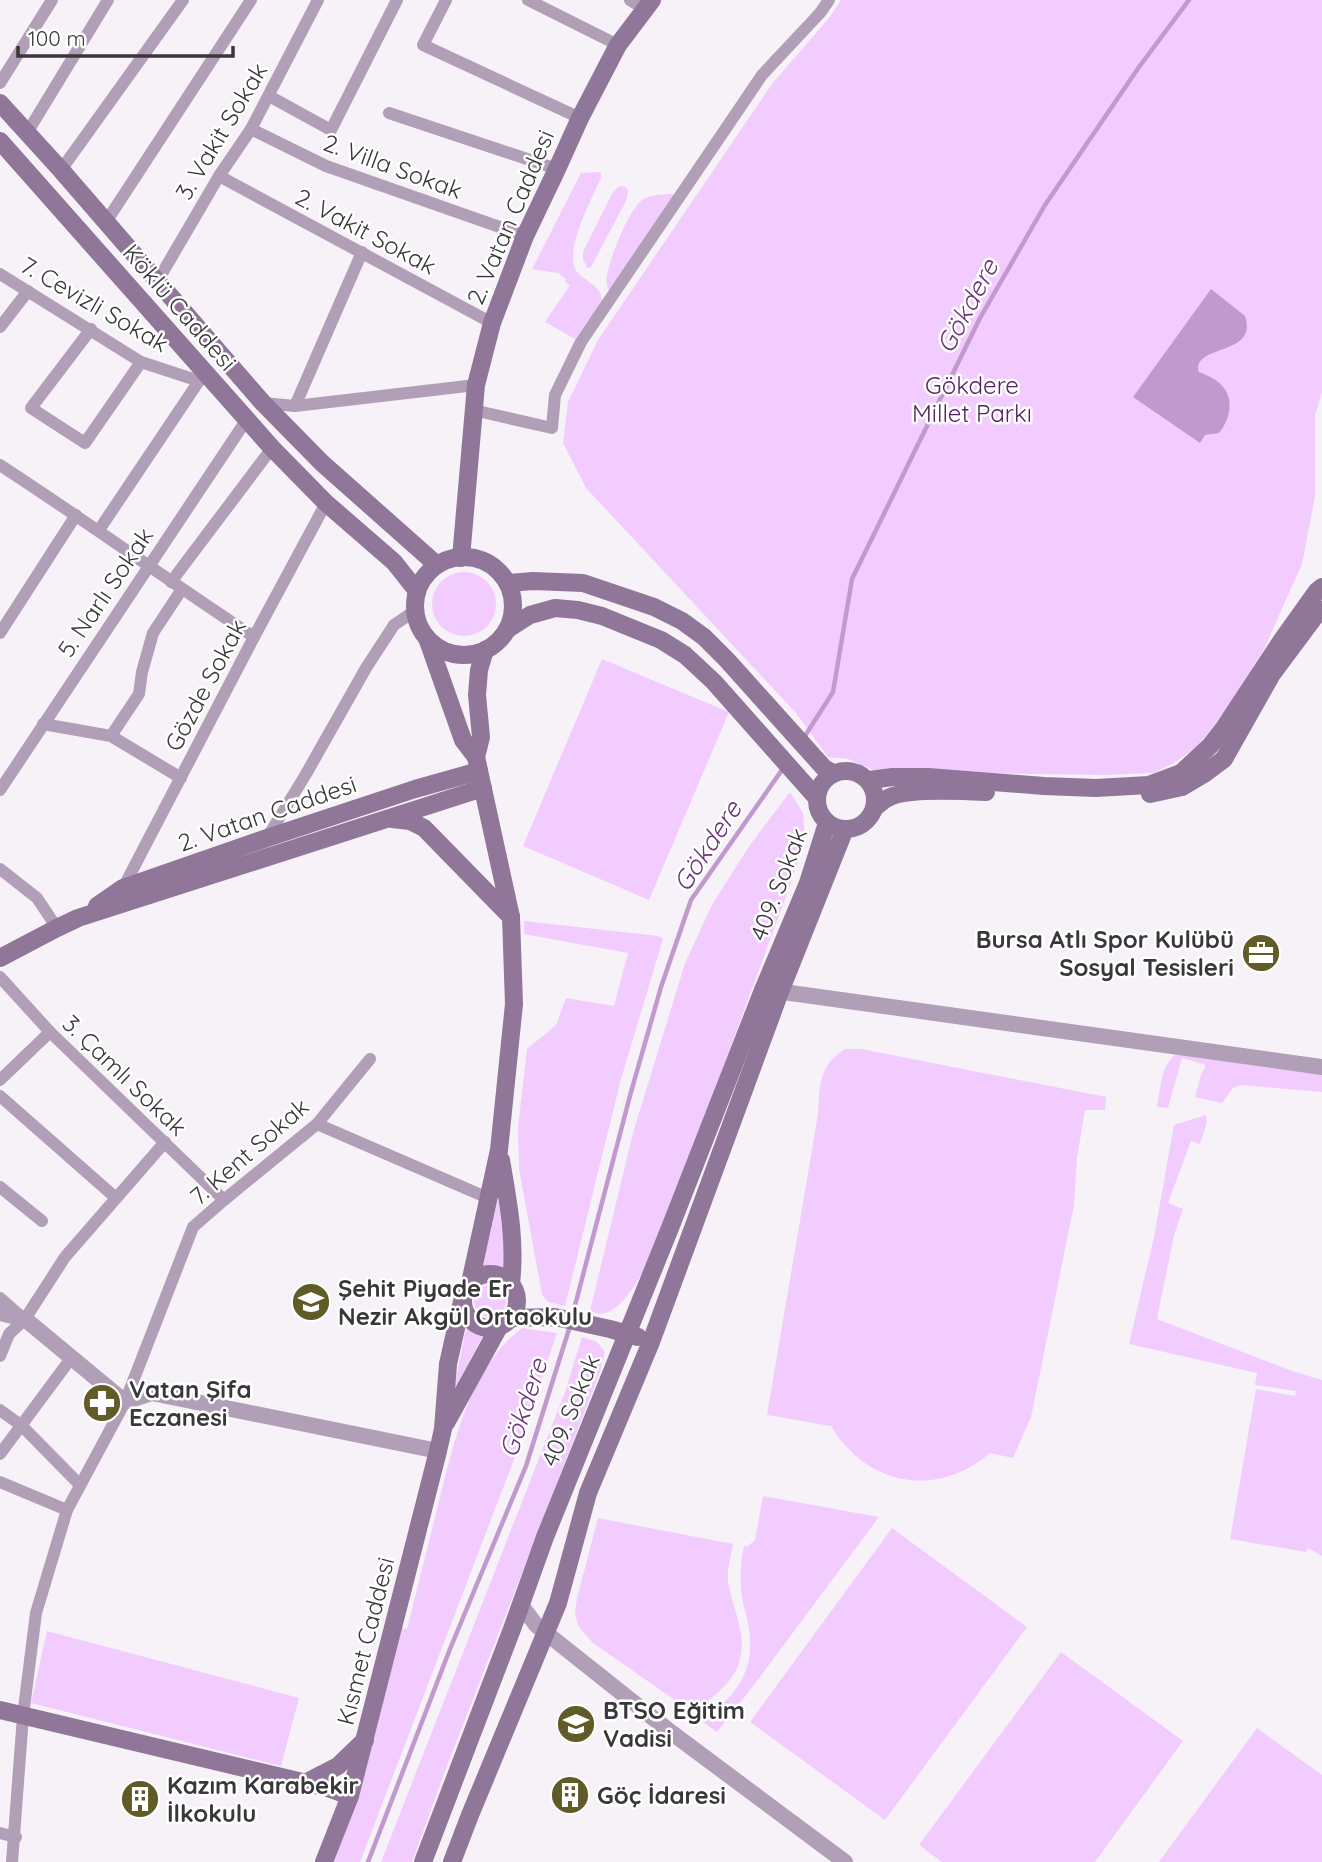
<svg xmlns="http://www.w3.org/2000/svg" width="1322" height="1862" font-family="Quicksand,sans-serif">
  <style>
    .green { fill: #f3ccff }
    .water { fill: #c299ce }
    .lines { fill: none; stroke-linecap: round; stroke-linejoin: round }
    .stream { stroke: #c299ce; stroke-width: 4.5 }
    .minor { stroke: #b19fb7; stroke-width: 12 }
    .tertiary { stroke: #b19fb7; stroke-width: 16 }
    .secondary { stroke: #907698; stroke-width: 18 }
    .labels { text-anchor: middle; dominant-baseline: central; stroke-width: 5; stroke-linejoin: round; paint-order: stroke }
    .street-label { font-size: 24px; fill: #383739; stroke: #fff }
    .park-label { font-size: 24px; fill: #552363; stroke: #fff }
    .poi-label { font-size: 24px; font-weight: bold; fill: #383739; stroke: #fff; text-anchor: start }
    .water-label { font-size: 26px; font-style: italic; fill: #6a3778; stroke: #fff }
  </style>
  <rect width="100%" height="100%" fill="#f6f2f7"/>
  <g class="green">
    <path d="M 841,0 L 1322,0 L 1322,392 L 1315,416 L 1315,496 L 1302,564 L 1264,649 L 1230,704 L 1198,746 L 1174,763 L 1153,773 L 1106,775 L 878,772 L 848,759 L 828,757 L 796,713 L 586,488 L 563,443 L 568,402 L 598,340 L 772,84 L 829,18 Z"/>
    <path d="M 598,172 L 601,173 L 601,177 C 593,198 560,255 579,274 C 589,283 602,287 602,302 L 575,339 L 545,322 L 570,285 L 565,282 L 566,279 L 558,273 L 532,269 L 581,173 Z"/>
    <path d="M 623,186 L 627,188 L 628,193 L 626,201 L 591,267 L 587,268 L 583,259 L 583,252 L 613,192 L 618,187 Z"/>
    <path d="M 670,194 L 679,195 L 610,292 C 607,287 606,283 607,276 C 609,260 629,209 642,200 C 650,194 661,195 670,194 Z"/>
    <circle cx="464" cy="604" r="32"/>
    <path d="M 602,659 L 729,712 L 649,900 L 523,846 Z"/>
    <path d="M 790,792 L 803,813 L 805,840 L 791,883 L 664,1228 C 654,1250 629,1311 601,1314 C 597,1314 594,1312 590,1311 L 633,1133 L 685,963 L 713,903 L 750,845 Z"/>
    <path d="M 524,921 L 658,936 L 663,939 L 621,1079 L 565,1306 L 548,1302 L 542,1294 L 519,1169 L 518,1127 L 527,1049 L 556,1025 L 566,998 L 614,1006 L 628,953 L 524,934 Z"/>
    <path d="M 845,1049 L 861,1049 L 897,1056 L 1106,1097 L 1105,1110 L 1085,1110 L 1077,1158 L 1074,1205 L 1031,1417 L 1013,1458 L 990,1453 C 937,1499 867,1486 831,1426 L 767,1415 L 818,1114 C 820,1085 818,1066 845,1049 Z"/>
    <path d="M 1178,1053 L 1322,1074 L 1322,1092 L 1241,1085 L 1233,1088 L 1222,1103 L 1195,1097 L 1201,1075 L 1206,1065 L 1182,1058 L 1168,1108 L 1157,1107 C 1161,1088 1160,1064 1178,1053 Z"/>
    <path d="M 1206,1115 L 1207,1122 L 1200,1144 L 1191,1141 L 1168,1203 L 1183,1209 L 1174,1235 L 1157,1319 L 1292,1371 L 1322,1380 L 1322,1556 L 1308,1548 L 1306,1552 L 1230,1539 L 1256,1389 L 1295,1396 L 1296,1391 L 1255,1385 L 1257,1373 L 1129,1344 L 1154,1237 L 1174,1125 Z"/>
    <path d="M 498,1198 L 508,1271 L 489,1267 L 482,1270 Z"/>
    <circle cx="490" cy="1301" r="16"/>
    <path d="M 466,1328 L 483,1336 L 454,1389 Z"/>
    <path d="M 522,1328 L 557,1333 L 515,1457 L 360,1862 L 334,1862 L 358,1799 L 402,1628 L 407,1629 C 417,1589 427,1549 437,1509 C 453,1447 468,1369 522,1328 Z"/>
    <path d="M 582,1337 L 597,1342 L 605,1352 L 600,1372 L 447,1766 L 412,1862 L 381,1862 L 565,1392 Z"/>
    <path d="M 763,1496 L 879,1517 L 754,1685 L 717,1732 L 699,1719 C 732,1703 753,1675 750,1637 C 749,1620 742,1605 741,1589 C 740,1574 741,1560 744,1546 L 748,1546 L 755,1540 Z"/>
    <path d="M 598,1518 L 733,1544 C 731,1555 727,1570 728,1581 C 731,1599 738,1616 741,1634 C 747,1673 720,1693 692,1712 L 593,1643 L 578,1626 L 575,1613 L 577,1598 Z"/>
    <path d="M 892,1528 L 1027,1627 L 885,1820 L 750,1722 Z"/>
    <path d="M 47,1631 L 299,1698 L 281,1766 L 31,1703 Z"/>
    <path d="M 1061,1652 L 1183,1741 L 1095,1862 L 942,1862 L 919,1845 Z"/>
    <path d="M 1257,1728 L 1322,1775 L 1322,1862 L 1159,1862 Z"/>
  </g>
  <path class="water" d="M 1211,289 L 1245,316 C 1259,357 1191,344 1199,372 C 1204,374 1209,376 1214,379 C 1235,392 1233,416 1219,433 L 1205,435 L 1200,443 L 1133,397 Z"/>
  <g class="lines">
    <g class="stream">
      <path d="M 803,739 L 833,692 L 852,579 L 980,318 L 1045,205 L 1139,67 L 1189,0"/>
      <path d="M 572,1317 L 631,1092 L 661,987 L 691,900 L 784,767"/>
      <path d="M 368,1862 L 450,1649 L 526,1466 L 570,1326"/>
    </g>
    <g class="minor">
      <path d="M 446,0 L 423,45 L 580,118"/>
      <path d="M 528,0 L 618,45"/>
      <path d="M 630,0 L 645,9"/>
      <path d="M 0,83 L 52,0"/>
      <path d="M 269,96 L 331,130 L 397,0"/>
      <path d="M 389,113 L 557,169"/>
      <path d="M 251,129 L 326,166 L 525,236"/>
      <path d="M 27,133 L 108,0"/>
      <path d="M 61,170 L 183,0"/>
      <path d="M 219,176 L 492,323"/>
      <path d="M 106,222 L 251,0"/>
      <path d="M 0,274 L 141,362 L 199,381 L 205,374"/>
      <path d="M 157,282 L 219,176 L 251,129 L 318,0"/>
      <path d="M 0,327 L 28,291"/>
      <path d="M 91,329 L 31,408 L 85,443 L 141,362"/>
      <path d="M 263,403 L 295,406 L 476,385"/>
      <path d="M 295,406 L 362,252"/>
      <path d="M 473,410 L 552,428 L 555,395 L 581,342 L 762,75 L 820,13 L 829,0"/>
      <path d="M 0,465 C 86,521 169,581 254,637"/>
      <path d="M 99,530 L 199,381"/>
      <path d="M 171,582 L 272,448"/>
      <path d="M 0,633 L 76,515"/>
      <path d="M 43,724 L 111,736 L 181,778"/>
      <path d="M 111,736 L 139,694 L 142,672 L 153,633 L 182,589"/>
      <path d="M 0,790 L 247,419"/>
      <path d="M 267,838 L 306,774 L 366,668 L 394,625 L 416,610"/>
      <path d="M 0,869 L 37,898 L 57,928"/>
      <path d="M 123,888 L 254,637 L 326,503"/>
      <path d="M 0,977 L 50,1032 L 224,1200"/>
      <path d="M 0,1080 L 50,1032"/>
      <path d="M 0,1096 L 116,1198"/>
      <path d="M 317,1124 L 488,1198"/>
      <path d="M 0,1187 L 42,1221"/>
      <path d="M 0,1298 L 24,1319"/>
      <path d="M 0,1356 L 9,1334 L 25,1319 L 65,1257 L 165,1142"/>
      <path d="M 0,1410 L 22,1426 L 80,1485"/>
      <path d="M 0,1454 L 72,1357"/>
      <path d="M 0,1482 L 67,1510"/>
      <path d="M 0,1833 L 16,1837"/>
      <path d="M 12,1862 L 23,1716 L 36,1613 L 67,1510 L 125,1402 L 193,1227 L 224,1200 L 317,1124 L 370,1059"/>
    </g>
    <g class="tertiary">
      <path d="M 769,990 L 1322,1067"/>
      <path d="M 0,1313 L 25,1319 L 125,1402 L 152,1393 L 438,1451"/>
      <path d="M 521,1605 L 536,1625 L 672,1733 L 845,1862"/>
    </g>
    <g class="secondary">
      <path d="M 0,103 L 61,170 L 263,403 L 322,463 L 437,565"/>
      <path d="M 0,141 L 272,448 L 326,503 L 394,562 L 417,591"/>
      <circle cx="464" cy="606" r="49"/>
      <path d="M 461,558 L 476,385 L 492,323 L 525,236 L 557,169 L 580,118 L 618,45 L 652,0"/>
      <path d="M 508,583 L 533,581 L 583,583 L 654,607 L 682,621 L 704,637 L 727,660 L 824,768 L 833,773"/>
      <path d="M 508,629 L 530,615 L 555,608 L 578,610 L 602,616 L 661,640 L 685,655 L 714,682 L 816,797"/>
      <path d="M 427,638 L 463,740 L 476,757 L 511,917 L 514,1004 L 499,1150 L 470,1283"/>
      <path d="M 476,757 L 481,737 L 477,695 L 479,670 L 485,650"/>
      <circle cx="846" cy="800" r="29"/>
      <path d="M 869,780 L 893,777 L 928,777 L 1044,786 L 1096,788 L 1149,785 L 1181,773 L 1210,746 L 1224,728 L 1282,640 L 1317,591 L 1322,587"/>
      <path d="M 1150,794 L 1182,787 L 1204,774 L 1224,759 L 1272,674 L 1316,615 L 1322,610"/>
      <path d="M 874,808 C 879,805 883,800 888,798 C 905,788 965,791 986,792"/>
      <path d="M 392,819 L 410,821 L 424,828 L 511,917"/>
      <path d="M 97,906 L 123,888 L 267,838 L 415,789 L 479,771"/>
      <path d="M 0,958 L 57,928 L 78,918 L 483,788"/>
      <path d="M 501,1160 C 508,1201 516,1241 511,1283"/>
      <circle cx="490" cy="1301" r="27"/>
      <path d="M 511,1318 L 555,1317 L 610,1329 L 638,1337"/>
      <path d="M 446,1423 L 499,1327"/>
      <path d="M 0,1710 L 328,1788 L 350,1796"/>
      <path d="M 305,1783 L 338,1766 L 365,1740"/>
      <path d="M 324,1862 L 350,1796 L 438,1451 L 443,1429 L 448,1364 L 463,1297"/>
      <path d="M 423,1862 L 512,1629 L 545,1537 L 670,1228 L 763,990 L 808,883 L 827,823"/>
      <path d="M 452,1862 L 470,1815 L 558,1603 L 588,1493 L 651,1342 L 780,992 L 845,829"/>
    </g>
  </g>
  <defs>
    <g id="office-disc" transform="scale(2.0125)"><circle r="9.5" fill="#615b28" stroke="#fff"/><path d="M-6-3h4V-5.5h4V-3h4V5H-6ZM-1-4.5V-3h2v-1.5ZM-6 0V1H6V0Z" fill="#fff"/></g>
    <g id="school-disc" transform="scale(2.0125)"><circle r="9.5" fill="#615b28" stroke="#fff"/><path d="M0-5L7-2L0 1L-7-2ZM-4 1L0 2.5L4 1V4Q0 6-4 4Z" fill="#fff"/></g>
    <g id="pharmacy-disc" transform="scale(2.0125)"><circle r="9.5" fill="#615b28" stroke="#fff"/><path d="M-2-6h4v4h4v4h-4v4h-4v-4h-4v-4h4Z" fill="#fff"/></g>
    <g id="building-disc" transform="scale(2.0125)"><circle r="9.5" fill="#615b28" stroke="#fff"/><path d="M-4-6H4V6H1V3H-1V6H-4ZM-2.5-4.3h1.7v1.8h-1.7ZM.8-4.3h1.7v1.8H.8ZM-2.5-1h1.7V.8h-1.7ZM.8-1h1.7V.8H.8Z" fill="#fff"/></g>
  </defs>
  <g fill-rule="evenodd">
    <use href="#office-disc" x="1261" y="953"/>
    <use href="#school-disc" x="311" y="1302"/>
    <use href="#pharmacy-disc" x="102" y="1403"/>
    <use href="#school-disc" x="576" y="1724"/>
    <use href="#building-disc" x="570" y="1795"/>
    <use href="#building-disc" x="140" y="1799"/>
  </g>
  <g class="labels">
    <g class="street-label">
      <text transform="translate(221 131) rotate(-59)">3. Vakit Sokak</text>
      <text transform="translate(393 166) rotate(20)">2. Villa Sokak</text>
      <text transform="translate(510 217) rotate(-67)">2. Vatan Caddesi</text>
      <text transform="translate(366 231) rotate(28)">2. Vakit Sokak</text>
      <text transform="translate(95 304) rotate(30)">7. Cevizli Sokak</text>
      <text transform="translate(180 307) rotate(49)">Köklü Caddesi</text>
      <text transform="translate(105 592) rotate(-56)">5. Narlı Sokak</text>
      <text transform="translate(205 685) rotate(-62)">Gözde Sokak</text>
      <text transform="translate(267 813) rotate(-19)">2. Vatan Caddesi</text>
      <text transform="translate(778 884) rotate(-69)">409. Sokak</text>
      <text transform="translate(125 1075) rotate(44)">3. Çamlı Sokak</text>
      <text transform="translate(249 1151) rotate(-41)">7. Kent Sokak</text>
      <text transform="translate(570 1410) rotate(-68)">409. Sokak</text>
      <text transform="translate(365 1641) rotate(-76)">Kısmet Caddesi</text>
    </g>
    <g class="park-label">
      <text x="972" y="385">Gökdere<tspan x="972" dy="28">Millet Parkı</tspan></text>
    </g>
    <g class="poi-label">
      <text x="1234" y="939" text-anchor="end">Bursa Atlı Spor Kulübü<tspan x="1234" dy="28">Sosyal Tesisleri</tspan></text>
      <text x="338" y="1288">Şehit Piyade Er<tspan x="338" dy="28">Nezir Akgül Ortaokulu</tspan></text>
      <text x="129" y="1389">Vatan Şifa<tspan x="129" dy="28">Eczanesi</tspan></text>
      <text x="603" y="1710">BTSO Eğitim<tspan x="603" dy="28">Vadisi</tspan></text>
      <text x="167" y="1785">Kazım Karabekir<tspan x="167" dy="28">İlkokulu</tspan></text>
      <text x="597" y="1795">Göç İdaresi</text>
    </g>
    <g class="water-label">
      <text transform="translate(967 306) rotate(-62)">Gökdere</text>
      <text transform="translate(707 846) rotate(-57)">Gökdere</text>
      <text transform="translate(523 1408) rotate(-72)">Gökdere</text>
    </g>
  </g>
  <path d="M18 46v10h215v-10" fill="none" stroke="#383739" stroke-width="3.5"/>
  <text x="28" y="46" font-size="21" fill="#383739" stroke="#ffffff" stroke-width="5" paint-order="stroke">100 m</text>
</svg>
